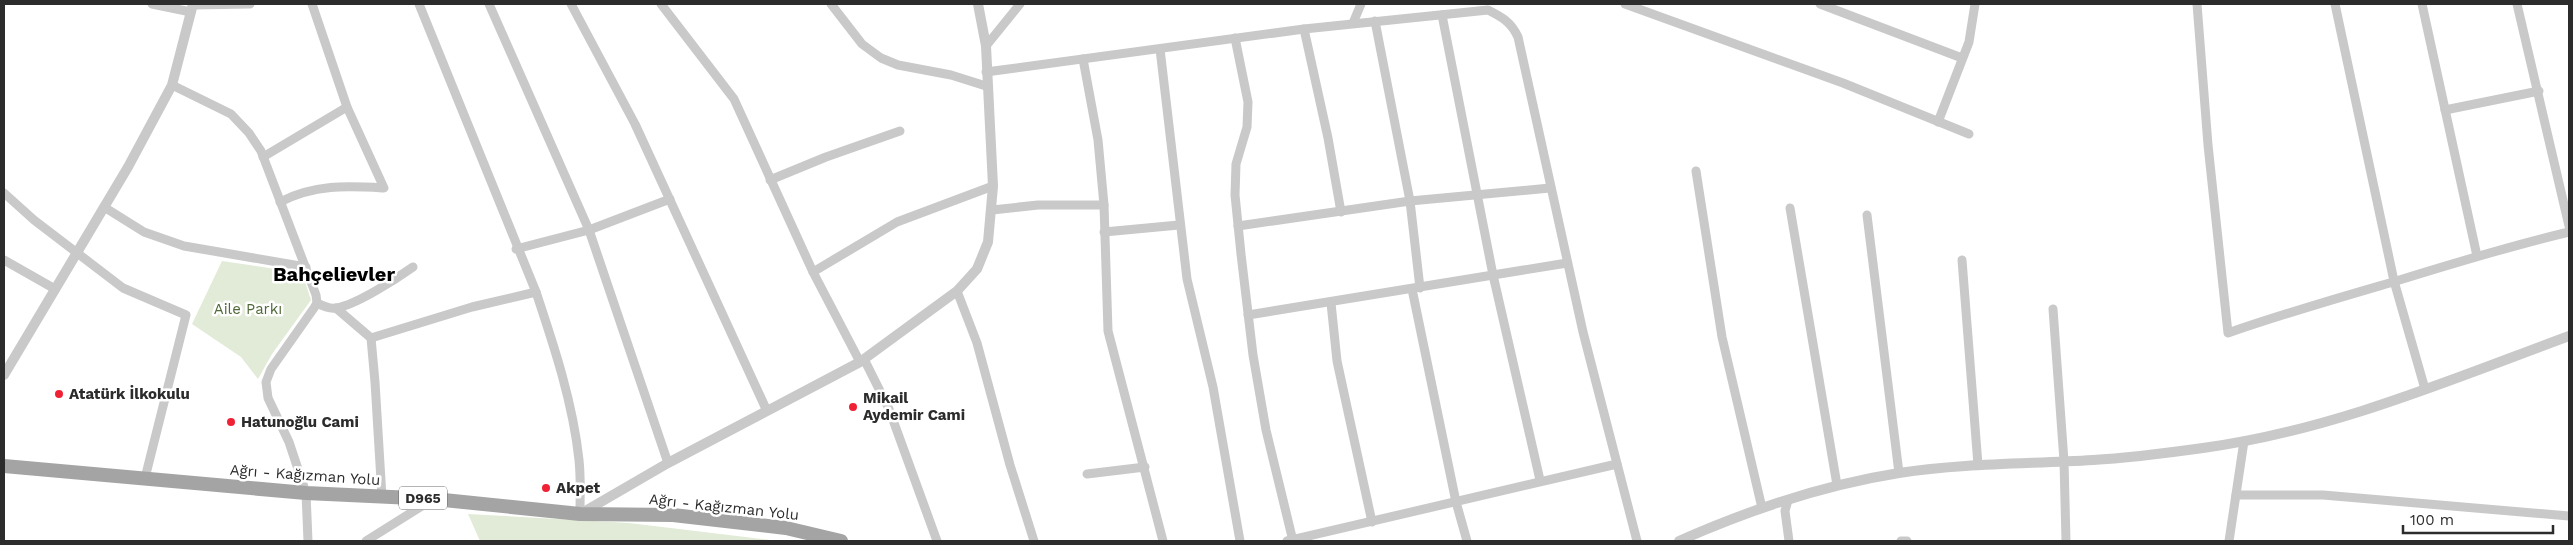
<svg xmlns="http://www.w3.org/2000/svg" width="2573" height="545" font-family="'Work Sans',sans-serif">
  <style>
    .green { fill: #e2ebd7 }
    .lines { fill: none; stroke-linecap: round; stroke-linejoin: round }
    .minor { stroke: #c9c9c9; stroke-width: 9 }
    .tertiary { stroke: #c9c9c9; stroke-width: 10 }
    .primary { stroke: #a4a4a4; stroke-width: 14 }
    .poi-dot { fill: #f02134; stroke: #fff; stroke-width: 2 }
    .labels { text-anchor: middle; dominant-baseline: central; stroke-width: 5; stroke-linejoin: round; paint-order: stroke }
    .shield { fill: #fff; stroke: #6b6b6b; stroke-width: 1 }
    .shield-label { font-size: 14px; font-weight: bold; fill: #2c2c2c }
    .park-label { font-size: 15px; fill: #506937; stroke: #fff }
    .poi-label { font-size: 15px; font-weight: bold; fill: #2c2c2c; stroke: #fff; text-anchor: start }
    .street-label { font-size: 15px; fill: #2c2c2c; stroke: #fff }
    .district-label { font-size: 20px; font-weight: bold; fill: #000; stroke: #fff }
  </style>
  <rect width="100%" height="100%" fill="#fff"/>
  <g class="green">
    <path d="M 222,261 L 302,273 L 311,300 L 272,354 L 258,379 L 241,357 L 192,324 Z"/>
    <path d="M 468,514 L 629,523 L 779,541 L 480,541 Z"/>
  </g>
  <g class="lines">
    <g class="minor">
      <path d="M 152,4 L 191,12"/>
      <path d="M 419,4 L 536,292 C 554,346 573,403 579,460 C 581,478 580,496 580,514"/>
      <path d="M 489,4 L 589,230 L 668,463"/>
      <path d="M 571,4 L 635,124 L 767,411"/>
      <path d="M 661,4 L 734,99 L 813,272 L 860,362"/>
      <path d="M 831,4 L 862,44 L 881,58 L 898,65 L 951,75 L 986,86"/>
      <path d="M 1625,4 L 1843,83 L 1969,134"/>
      <path d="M 1820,4 L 1962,58"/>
      <path d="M 2197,4 L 2208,145 L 2228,333 C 2282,314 2338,298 2393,282 C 2451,264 2510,246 2569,232"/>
      <path d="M 2335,4 L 2394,281 L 2425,389"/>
      <path d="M 2422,4 L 2477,256"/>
      <path d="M 2517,4 L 2569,226"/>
      <path d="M 193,5 L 250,4"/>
      <path d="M 1442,15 L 1493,275 L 1540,480"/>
      <path d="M 1375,21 L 1410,201 L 1420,288"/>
      <path d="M 1353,23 L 1361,4"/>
      <path d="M 1304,29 L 1328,138 L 1341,212"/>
      <path d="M 1235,38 L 1248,102 L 1247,127 L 1236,164 L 1235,195 L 1241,254 L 1253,355 L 1266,430 L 1293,541"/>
      <path d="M 986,46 L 1020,4"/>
      <path d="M 1160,49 L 1187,279 L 1213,387 L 1240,541"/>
      <path d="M 1083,59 L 1098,140 L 1104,205 L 1108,331 L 1163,541"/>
      <path d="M 986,72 L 1304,29 L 1488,10 C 1502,17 1511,22 1518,37 L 1583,332 L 1637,541"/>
      <path d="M 172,85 L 231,114 L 249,133 L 261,151 L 316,295 L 317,303 L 314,308 L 271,369 L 266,382 L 268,398 L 289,442 L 306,493 L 308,541"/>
      <path d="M 2445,110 L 2539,91"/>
      <path d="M 1938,122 L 1969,42 L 1975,4"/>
      <path d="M 263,157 L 347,107"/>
      <path d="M 1696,171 L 1722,337 L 1762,508"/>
      <path d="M 770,180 L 826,157 L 900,131"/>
      <path d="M 4,193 L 34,220 L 123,288 L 186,315 L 145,478"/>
      <path d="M 280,202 C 315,184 347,186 384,188 L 347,107 L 312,4"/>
      <path d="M 104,207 L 144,232 L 184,246 L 306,267"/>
      <path d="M 1790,208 L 1837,485"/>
      <path d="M 992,210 L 1038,205 L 1104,205"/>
      <path d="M 1867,215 L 1899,473"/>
      <path d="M 1238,226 L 1410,201 L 1550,188"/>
      <path d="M 1104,232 L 1179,225"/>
      <path d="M 516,249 L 589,230 L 670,199"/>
      <path d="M 4,260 L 55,289"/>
      <path d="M 1962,260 L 1978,465"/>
      <path d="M 813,272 L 897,222 L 993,186"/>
      <path d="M 1412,289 L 1456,502 L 1467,541"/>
      <path d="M 957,291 L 977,343 L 1010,465 L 1034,541"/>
      <path d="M 317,303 C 323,306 329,309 336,308 C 356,305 396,279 413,267"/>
      <path d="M 1331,303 L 1337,361 L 1372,522"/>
      <path d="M 336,308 L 371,338 L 375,382 L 382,497"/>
      <path d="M 2053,309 L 2064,461 L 2066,541"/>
      <path d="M 1248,315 L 1567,263"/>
      <path d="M 371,338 L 472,307 L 536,292"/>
      <path d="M 864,359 L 889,409 L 937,541"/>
      <path d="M 1087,474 L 1145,467"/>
      <path d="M 2236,495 L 2323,495 L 2569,516"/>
      <path d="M 1788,500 L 1785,511 L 1789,541"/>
      <path d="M 366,541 L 433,499"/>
      <path d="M 1287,541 L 1617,464"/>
      <path d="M 1901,541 L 1907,541"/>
      <path d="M 2229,541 L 2244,441"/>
    </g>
    <g class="tertiary">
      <path d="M 4,375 L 128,167 L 172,85 L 193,4"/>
      <path d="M 580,514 L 668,463 L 860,362 L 957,291 L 977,269 L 988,242 L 993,186 L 986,46 L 978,4"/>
      <path d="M 1679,541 C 1749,510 1823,485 1899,473 C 1963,463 2028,464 2093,460 C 2129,458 2167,453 2203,448 C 2330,431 2450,380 2569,336"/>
    </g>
    <path class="primary" d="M 4,466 L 306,493 L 434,499 L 580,514 L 673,515 L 786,528 L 841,541"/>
  </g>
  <g class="poi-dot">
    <circle cx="59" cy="394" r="5"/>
    <circle cx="853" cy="407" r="5"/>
    <circle cx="231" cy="422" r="5"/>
    <circle cx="546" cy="488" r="5"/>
  </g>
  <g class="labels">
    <rect class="shield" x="399" y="486.5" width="48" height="23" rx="4"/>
    <g class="shield-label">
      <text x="423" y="498">D965</text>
    </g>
    <g class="park-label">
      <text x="248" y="309">Aile Parkı</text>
    </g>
    <g class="poi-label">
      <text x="69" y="394">Atatürk İlkokulu</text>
      <text x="863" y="398">Mikail<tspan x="863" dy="17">Aydemir Cami</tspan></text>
      <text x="241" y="422">Hatunoğlu Cami</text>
      <text x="556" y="488">Akpet</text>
    </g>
    <g class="street-label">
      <text transform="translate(305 475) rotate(4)">Ağrı - Kağızman Yolu</text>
      <text transform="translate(724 507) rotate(6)">Ağrı - Kağızman Yolu</text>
    </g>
    <g class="district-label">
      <text x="334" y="274">Bahçelievler</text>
    </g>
  </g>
  <rect width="2573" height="545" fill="none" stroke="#2c2c2c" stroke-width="10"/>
  <path d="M2403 525v8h150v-8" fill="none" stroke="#2c2c2c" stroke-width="2.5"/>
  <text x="2410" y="525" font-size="15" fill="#2c2c2c" stroke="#ffffff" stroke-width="4" paint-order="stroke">100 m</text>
</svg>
